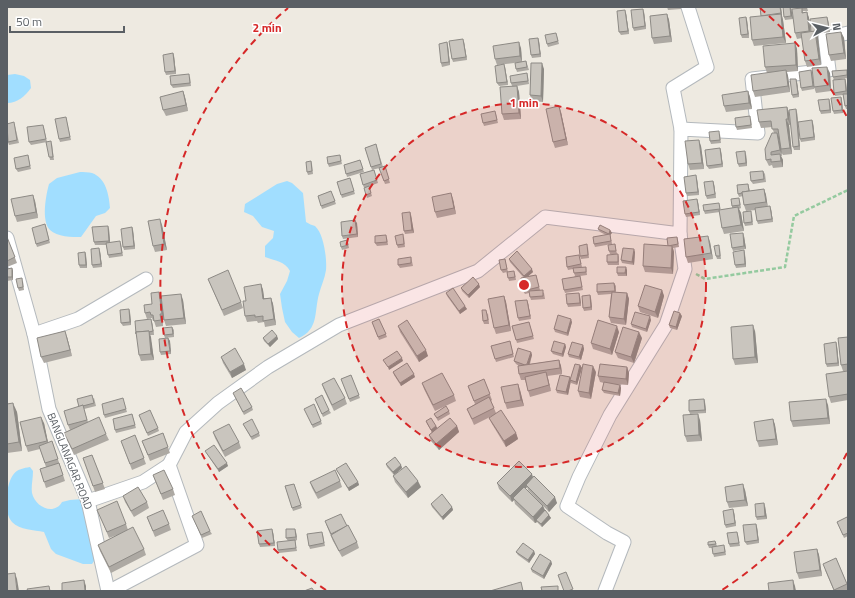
<svg xmlns="http://www.w3.org/2000/svg" width="855" height="598" font-family="'Titillium Web',sans-serif">
  <style>
    .water { fill: #a1deff }
    .lines { fill: none; stroke-linecap: round; stroke-linejoin: round }
    .street-casing { stroke: #b4b9bd; stroke-width: 15 }
    .path { stroke: #94ca9f; stroke-width: 2.5; stroke-dasharray: 4 2; stroke-linecap: butt }
    .street { stroke: #fff; stroke-width: 13 }
    .wall { fill: #ada9a3 }
    .shaded-wall { fill: #8d8a85 }
    .building { fill: #c9c5be; stroke: #8d8a85 }
    .ring { fill: none; stroke: #d62828; stroke-width: 2; stroke-dasharray: 7 5 }
    .labels { text-anchor: middle; dominant-baseline: central; stroke-width: 3; stroke-linejoin: round; paint-order: stroke }
    .street-label { font-size: 11px; fill: #5a5f64; stroke: #fff }
    .centre { fill: #d62828; stroke: #fff; stroke-width: 2 }
    .ring-label { font-size: 12px; text-anchor: middle; font-weight: bold; fill: #d62828; stroke: #fff; stroke-width: 3; stroke-linejoin: round; paint-order: stroke }
  </style>
  <rect width="100%" height="100%" fill="#eeeae1"/>
  <g class="water">
    <path d="M 15,74 L 24,76 L 30,80 L 31,88 C 25,96 18,103 7,103 L 7,75 Z"/>
    <path d="M 80,172 C 83,172 89,172 92,173 C 106,178 109,195 110,208 L 105,213 L 96,216 L 81,237 C 72,237 57,237 50,230 C 41,221 46,195 49,184 L 57,178 Z"/>
    <path d="M 287,181 L 292,183 L 303,193 L 306,222 C 309,224 312,225 315,226 C 324,234 327,259 326,270 C 325,278 321,286 319,294 C 314,312 319,329 299,338 L 292,332 L 285,322 L 282,308 L 280,294 L 287,281 L 290,271 C 285,261 275,261 265,257 L 265,246 L 273,238 L 274,231 L 262,227 L 253,216 L 244,212 L 245,204 L 277,184 Z"/>
    <path d="M 30,467 L 33,471 C 33,479 31,486 32,493 C 35,507 54,516 62,502 L 70,500 L 83,499 L 96,558 L 92,564 L 83,564 L 56,554 L 51,549 L 44,532 C 34,530 20,530 12,522 C 3,512 6,485 13,475 C 17,469 24,468 30,467 Z"/>
  </g>
  <g class="lines">
    <g class="street-casing">
      <g id="street">
        <path d="M 681,129 L 673,88 L 707,67 L 688,7"/>
        <path d="M 7,238 L 34,334 L 49,409 L 88,501 L 108,591"/>
        <path d="M 34,334 L 78,319 L 146,279"/>
        <path d="M 88,501 L 143,482 L 169,465"/>
        <path d="M 110,591 L 197,545 L 169,465 L 186,432 L 218,403 L 268,367 L 339,325 L 478,271 L 545,217 L 680,234 L 681,129 L 758,133 L 752,79 L 829,70 L 825,38 L 848,33"/>
        <path d="M 605,591 L 624,542 L 607,533 L 567,506 L 579,477 L 610,415 L 666,325 L 685,269 L 680,234"/>
      </g>
    </g>
    <path class="path" d="M 696,274 L 705,279 L 785,267 L 794,216 L 848,190"/>
    <use href="#street" class="street"/>
  </g>
  <g class="wall">
    <path d="M 667,7 L 681,7 L 681,9 L 668,10 Z"/>
    <path d="M 760,7 L 781,7 L 782,16 L 783,20 L 786,43 L 754,46 L 752,40 L 761,16 Z"/>
    <path d="M 783,7 L 791,7 L 793,19 L 785,20 L 784,17 Z"/>
    <path d="M 807,7 L 808,11 L 803,11 L 803,12 L 807,12 L 809,18 L 811,32 L 827,17 L 828,20 L 830,32 L 817,34 L 818,37 L 821,65 L 807,67 L 805,61 L 802,38 L 797,39 L 795,33 L 797,8 Z"/>
    <path d="M 644,12 L 646,29 L 634,31 L 633,28 Z"/>
    <path d="M 626,13 L 629,34 L 621,35 L 619,32 Z"/>
    <path d="M 667,14 L 669,20 L 672,42 L 654,44 L 652,38 Z"/>
    <path d="M 746,17 L 747,20 L 749,38 L 742,38 L 741,35 Z"/>
    <path d="M 841,32 L 844,38 L 846,59 L 831,61 L 829,55 Z"/>
    <path d="M 557,36 L 559,44 L 548,47 L 547,44 Z"/>
    <path d="M 538,38 L 539,41 L 541,57 L 532,58 L 531,55 Z"/>
    <path d="M 447,42 L 448,46 L 450,65 L 442,67 L 441,63 Z"/>
    <path d="M 464,42 L 467,60 L 453,62 L 452,59 Z"/>
    <path d="M 795,43 L 797,49 L 798,71 L 787,72 L 788,76 L 790,92 L 755,97 L 753,91 L 767,73 L 765,67 Z"/>
    <path d="M 521,48 L 522,62 L 526,61 L 529,70 L 517,72 L 516,69 L 522,62 L 497,65 L 495,59 Z"/>
    <path d="M 173,53 L 174,56 L 176,74 L 166,75 L 165,72 Z"/>
    <path d="M 505,67 L 508,85 L 499,86 L 497,83 Z"/>
    <path d="M 544,69 L 543,102 L 532,101 L 530,95 Z"/>
    <path d="M 811,70 L 812,73 L 814,89 L 802,91 L 801,88 Z"/>
    <path d="M 527,73 L 528,77 L 529,84 L 517,86 L 519,92 L 521,119 L 504,120 L 502,114 L 512,86 L 511,83 Z"/>
    <path d="M 830,73 L 831,91 L 816,93 L 814,87 Z"/>
    <path d="M 848,73 L 848,78 L 834,80 L 833,77 Z"/>
    <path d="M 190,77 L 191,86 L 173,88 L 171,85 Z"/>
    <path d="M 796,79 L 797,82 L 799,97 L 793,98 L 792,95 Z"/>
    <path d="M 845,79 L 846,82 L 847,94 L 848,94 L 848,109 L 846,109 L 845,106 L 843,95 L 835,96 L 834,93 Z"/>
    <path d="M 183,91 L 185,97 L 188,111 L 166,116 L 163,110 Z"/>
    <path d="M 748,91 L 750,97 L 752,109 L 726,112 L 724,106 Z"/>
    <path d="M 841,97 L 842,100 L 843,113 L 834,114 L 833,111 Z"/>
    <path d="M 830,102 L 831,113 L 821,114 L 820,111 Z"/>
    <path d="M 787,107 L 789,113 L 790,125 L 789,125 L 792,154 L 783,155 L 781,152 L 782,156 L 781,156 L 783,160 L 783,167 L 773,168 L 772,165 L 769,166 L 766,160 L 774,133 L 772,127 L 761,128 L 759,122 Z"/>
    <path d="M 561,112 L 568,145 L 555,148 L 553,142 Z"/>
    <path d="M 797,112 L 800,150 L 794,150 L 793,147 Z"/>
    <path d="M 496,114 L 498,123 L 484,126 L 483,123 Z"/>
    <path d="M 66,117 L 71,140 L 60,142 L 59,139 Z"/>
    <path d="M 751,119 L 752,128 L 737,130 L 736,127 Z"/>
    <path d="M 812,120 L 813,123 L 815,140 L 801,142 L 800,139 Z"/>
    <path d="M 15,126 L 19,143 L 9,145 L 8,142 Z"/>
    <path d="M 44,128 L 47,142 L 52,144 L 54,160 L 50,160 L 47,142 L 31,145 L 29,142 Z"/>
    <path d="M 720,134 L 721,143 L 711,144 L 710,141 Z"/>
    <path d="M 376,144 L 383,167 L 372,170 L 365,148 Z"/>
    <path d="M 701,146 L 704,169 L 690,170 L 688,164 Z"/>
    <path d="M 720,148 L 721,151 L 723,167 L 709,169 L 707,166 Z"/>
    <path d="M 746,154 L 747,166 L 739,167 L 738,164 Z"/>
    <path d="M 28,155 L 31,169 L 18,172 L 16,169 Z"/>
    <path d="M 340,155 L 342,164 L 329,167 L 328,164 Z"/>
    <path d="M 360,160 L 364,172 L 347,177 L 344,165 Z"/>
    <path d="M 311,161 L 312,164 L 313,174 L 308,175 L 307,172 Z"/>
    <path d="M 385,166 L 390,183 L 385,184 L 379,168 Z"/>
    <path d="M 374,170 L 378,183 L 364,188 L 360,174 Z"/>
    <path d="M 763,171 L 765,174 L 766,182 L 753,184 L 751,181 Z"/>
    <path d="M 350,178 L 355,194 L 342,198 L 337,182 Z"/>
    <path d="M 697,179 L 699,195 L 687,196 L 686,193 Z"/>
    <path d="M 713,181 L 714,184 L 716,198 L 707,199 L 706,196 Z"/>
    <path d="M 748,184 L 750,191 L 764,189 L 766,195 L 767,206 L 771,209 L 773,222 L 758,224 L 757,221 L 756,210 L 746,211 L 744,205 L 743,196 L 739,197 L 738,194 Z"/>
    <path d="M 369,186 L 372,196 L 367,198 L 364,188 Z"/>
    <path d="M 331,191 L 336,204 L 322,209 L 318,196 Z"/>
    <path d="M 453,199 L 456,214 L 437,218 L 435,212 Z"/>
    <path d="M 697,199 L 698,202 L 700,215 L 686,217 L 685,214 Z"/>
    <path d="M 35,201 L 38,218 L 17,222 L 15,216 Z"/>
    <path d="M 740,201 L 741,208 L 739,209 L 741,213 L 744,231 L 724,234 L 722,228 L 720,212 L 705,214 L 704,211 L 720,206 L 720,210 L 732,208 L 732,206 Z"/>
    <path d="M 410,212 L 411,215 L 414,233 L 405,234 L 404,231 Z"/>
    <path d="M 752,214 L 753,225 L 745,226 L 744,223 Z"/>
    <path d="M 357,223 L 358,237 L 343,239 L 342,236 Z"/>
    <path d="M 162,225 L 167,250 L 155,252 L 153,246 Z"/>
    <path d="M 46,227 L 50,243 L 37,247 L 36,244 Z"/>
    <path d="M 132,227 L 133,230 L 135,249 L 124,250 L 123,247 Z"/>
    <path d="M 109,229 L 110,242 L 121,244 L 123,256 L 109,258 L 106,245 L 95,245 L 94,242 Z"/>
    <path d="M 598,229 L 610,230 L 612,233 L 610,235 L 612,244 L 595,247 L 594,244 L 606,235 L 600,232 Z"/>
    <path d="M 744,236 L 746,249 L 733,251 L 732,248 Z"/>
    <path d="M 7,237 L 17,263 L 7,267 Z"/>
    <path d="M 404,237 L 405,247 L 398,248 L 397,245 Z"/>
    <path d="M 677,237 L 678,240 L 679,247 L 673,248 L 674,252 L 673,274 L 645,272 L 643,266 L 668,246 Z"/>
    <path d="M 387,238 L 388,245 L 377,246 L 375,243 Z"/>
    <path d="M 710,242 L 713,259 L 688,263 L 686,257 Z"/>
    <path d="M 348,243 L 349,248 L 342,250 L 341,247 Z"/>
    <path d="M 615,244 L 617,254 L 610,254 L 609,251 Z"/>
    <path d="M 588,247 L 589,258 L 581,259 L 580,256 Z"/>
    <path d="M 720,248 L 721,259 L 717,259 L 716,256 Z"/>
    <path d="M 744,250 L 745,254 L 746,267 L 736,268 L 735,265 Z"/>
    <path d="M 100,251 L 102,267 L 93,268 L 92,265 Z"/>
    <path d="M 85,252 L 86,255 L 87,268 L 80,268 L 79,265 Z"/>
    <path d="M 635,252 L 634,265 L 622,263 L 621,260 Z"/>
    <path d="M 618,254 L 619,257 L 619,265 L 608,265 L 607,262 Z"/>
    <path d="M 411,257 L 413,266 L 400,268 L 398,265 Z"/>
    <path d="M 580,258 L 582,267 L 586,267 L 587,275 L 580,276 L 583,290 L 565,293 L 564,290 L 575,276 L 573,269 L 568,270 L 567,267 Z"/>
    <path d="M 505,259 L 508,272 L 515,274 L 516,280 L 509,281 L 507,272 L 503,273 L 501,270 Z"/>
    <path d="M 509,259 L 533,272 L 528,276 L 536,275 L 540,290 L 544,293 L 545,299 L 531,300 L 529,293 L 525,294 L 523,291 L 523,277 L 510,262 Z"/>
    <path d="M 12,268 L 13,271 L 13,280 L 7,281 L 7,269 Z"/>
    <path d="M 627,270 L 627,276 L 618,276 L 617,273 Z"/>
    <path d="M 208,279 L 241,302 L 243,308 L 224,316 Z"/>
    <path d="M 23,281 L 24,290 L 19,291 L 18,288 Z"/>
    <path d="M 614,283 L 616,286 L 616,292 L 627,293 L 629,299 L 626,325 L 611,323 L 609,317 L 611,294 L 598,295 L 597,292 Z"/>
    <path d="M 261,284 L 263,290 L 264,298 L 271,298 L 273,304 L 276,325 L 265,327 L 264,322 L 258,323 L 257,321 L 247,322 L 245,316 L 246,301 Z"/>
    <path d="M 480,287 L 469,298 L 462,291 L 461,288 Z"/>
    <path d="M 662,290 L 664,296 L 658,318 L 640,312 L 638,306 Z"/>
    <path d="M 159,292 L 162,298 L 183,300 L 186,324 L 166,326 L 164,320 L 162,320 L 163,326 L 156,327 L 154,321 L 153,321 L 152,318 L 147,319 L 145,313 L 152,304 Z"/>
    <path d="M 446,293 L 467,309 L 460,314 L 447,296 Z"/>
    <path d="M 579,293 L 580,296 L 581,306 L 568,307 L 567,304 Z"/>
    <path d="M 590,295 L 591,298 L 592,310 L 584,311 L 583,308 Z"/>
    <path d="M 504,296 L 506,302 L 511,331 L 496,334 L 494,328 Z"/>
    <path d="M 528,303 L 531,319 L 519,321 L 518,318 Z"/>
    <path d="M 130,312 L 131,325 L 123,326 L 121,323 Z"/>
    <path d="M 488,313 L 489,324 L 484,324 L 483,321 Z"/>
    <path d="M 682,316 L 677,330 L 670,328 L 669,325 Z"/>
    <path d="M 379,319 L 387,337 L 379,340 L 372,322 Z"/>
    <path d="M 651,320 L 647,332 L 632,327 L 631,324 Z"/>
    <path d="M 152,322 L 154,335 L 150,335 L 154,360 L 141,361 L 139,355 Z"/>
    <path d="M 529,322 L 534,339 L 517,343 L 512,326 Z"/>
    <path d="M 572,322 L 568,336 L 555,332 L 554,329 Z"/>
    <path d="M 398,326 L 428,356 L 419,362 L 400,332 Z"/>
    <path d="M 172,327 L 174,330 L 174,337 L 165,338 L 164,335 Z"/>
    <path d="M 755,331 L 758,363 L 735,365 L 733,359 Z"/>
    <path d="M 619,332 L 612,355 L 593,349 L 591,343 Z"/>
    <path d="M 277,336 L 278,339 L 270,347 L 264,341 L 263,338 Z"/>
    <path d="M 67,337 L 72,356 L 44,363 L 41,357 Z"/>
    <path d="M 848,337 L 848,371 L 843,371 L 841,365 Z"/>
    <path d="M 168,338 L 170,341 L 171,354 L 161,355 L 160,352 Z"/>
    <path d="M 642,338 L 634,363 L 618,358 L 615,352 Z"/>
    <path d="M 510,341 L 514,357 L 496,362 L 491,346 Z"/>
    <path d="M 836,342 L 837,346 L 839,366 L 827,367 L 826,364 Z"/>
    <path d="M 565,344 L 566,347 L 563,357 L 553,354 L 551,351 Z"/>
    <path d="M 583,345 L 584,349 L 581,360 L 569,357 L 568,354 Z"/>
    <path d="M 531,352 L 532,355 L 530,364 L 559,360 L 561,366 L 562,374 L 547,376 L 551,391 L 530,397 L 525,380 L 521,380 L 519,374 L 519,366 L 516,364 L 514,361 Z"/>
    <path d="M 221,357 L 246,370 L 232,378 L 223,363 Z"/>
    <path d="M 580,365 L 582,368 L 577,385 L 571,383 L 571,381 L 568,395 L 557,393 L 556,390 L 571,379 Z"/>
    <path d="M 627,367 L 629,373 L 628,385 L 615,384 L 620,385 L 621,388 L 620,396 L 604,393 L 602,390 L 604,383 L 600,382 L 598,376 Z"/>
    <path d="M 848,371 L 848,400 L 831,403 L 829,397 Z"/>
    <path d="M 393,372 L 415,377 L 401,386 L 394,375 Z"/>
    <path d="M 596,372 L 591,399 L 580,397 L 578,391 Z"/>
    <path d="M 351,375 L 360,398 L 350,402 L 341,379 Z"/>
    <path d="M 484,379 L 492,400 L 491,401 L 496,413 L 516,433 L 518,439 L 506,447 L 492,424 L 489,418 L 496,414 L 474,425 L 467,409 L 475,404 L 468,386 Z"/>
    <path d="M 422,383 L 454,395 L 456,401 L 435,411 L 424,389 Z"/>
    <path d="M 322,384 L 345,398 L 347,404 L 334,411 L 324,390 Z"/>
    <path d="M 520,390 L 524,406 L 507,409 L 505,403 Z"/>
    <path d="M 233,393 L 252,407 L 253,410 L 244,415 Z"/>
    <path d="M 94,398 L 96,406 L 84,409 L 88,422 L 106,434 L 109,440 L 74,455 L 64,433 L 70,430 L 68,425 L 79,407 Z"/>
    <path d="M 315,399 L 329,410 L 331,413 L 323,417 Z"/>
    <path d="M 704,399 L 705,402 L 706,413 L 690,414 L 689,411 Z"/>
    <path d="M 124,402 L 127,412 L 105,418 L 104,415 Z"/>
    <path d="M 7,404 L 17,412 L 22,451 L 7,453 Z"/>
    <path d="M 828,405 L 830,424 L 793,427 L 791,421 Z"/>
    <path d="M 449,411 L 450,414 L 438,421 L 434,414 Z"/>
    <path d="M 306,412 L 321,421 L 322,424 L 313,428 Z"/>
    <path d="M 132,414 L 136,428 L 116,433 L 115,430 Z"/>
    <path d="M 139,415 L 158,428 L 159,431 L 148,436 Z"/>
    <path d="M 773,419 L 775,425 L 778,445 L 759,447 L 757,441 Z"/>
    <path d="M 700,420 L 702,441 L 687,442 L 685,436 Z"/>
    <path d="M 426,421 L 436,426 L 437,428 L 457,426 L 459,432 L 439,450 L 431,441 L 429,435 L 432,432 L 427,424 Z"/>
    <path d="M 44,423 L 48,443 L 52,441 L 65,481 L 46,488 L 40,469 L 46,467 L 40,449 L 28,452 L 26,446 Z"/>
    <path d="M 243,424 L 259,433 L 260,436 L 252,440 Z"/>
    <path d="M 213,432 L 239,442 L 241,448 L 225,457 L 215,438 Z"/>
    <path d="M 163,433 L 170,453 L 150,461 L 142,441 Z"/>
    <path d="M 135,435 L 146,464 L 132,470 L 121,441 Z"/>
    <path d="M 205,451 L 228,466 L 219,472 Z"/>
    <path d="M 92,455 L 105,489 L 95,492 L 83,458 Z"/>
    <path d="M 386,464 L 401,465 L 402,468 L 394,475 L 387,467 Z"/>
    <path d="M 336,469 L 358,482 L 359,485 L 349,491 L 338,472 Z"/>
    <path d="M 153,475 L 173,489 L 175,495 L 163,500 Z"/>
    <path d="M 393,476 L 421,487 L 408,498 L 395,482 Z"/>
    <path d="M 533,477 L 557,503 L 549,512 L 528,490 L 527,487 L 525,489 L 543,506 L 545,511 L 551,518 L 542,527 L 537,522 L 535,523 L 515,504 L 514,500 L 512,502 L 499,489 L 497,483 Z"/>
    <path d="M 340,481 L 342,487 L 318,499 L 312,488 L 310,482 Z"/>
    <path d="M 294,484 L 302,508 L 293,511 L 285,486 Z"/>
    <path d="M 745,490 L 748,506 L 729,508 L 727,502 Z"/>
    <path d="M 123,496 L 147,502 L 149,508 L 134,517 L 125,502 Z"/>
    <path d="M 431,504 L 452,507 L 453,510 L 443,520 L 432,507 Z"/>
    <path d="M 765,506 L 767,519 L 757,520 L 756,517 Z"/>
    <path d="M 734,512 L 736,526 L 726,528 L 725,525 Z"/>
    <path d="M 100,516 L 126,524 L 128,530 L 144,549 L 146,555 L 111,573 L 100,551 L 98,545 L 117,535 L 109,538 Z"/>
    <path d="M 192,516 L 210,531 L 212,534 L 202,538 Z"/>
    <path d="M 147,517 L 169,524 L 171,530 L 155,537 Z"/>
    <path d="M 848,519 L 848,536 L 844,538 L 837,522 Z"/>
    <path d="M 326,524 L 347,526 L 357,542 L 359,548 L 342,557 L 333,541 Z"/>
    <path d="M 756,524 L 757,527 L 759,543 L 747,545 L 745,542 Z"/>
    <path d="M 273,532 L 275,546 L 260,547 L 259,544 Z"/>
    <path d="M 296,532 L 297,540 L 295,541 L 297,551 L 279,553 L 278,550 L 288,541 L 286,538 Z"/>
    <path d="M 737,532 L 738,535 L 740,546 L 730,547 L 729,544 Z"/>
    <path d="M 323,535 L 325,546 L 310,549 L 309,546 Z"/>
    <path d="M 715,541 L 717,546 L 725,548 L 726,555 L 714,557 L 712,548 L 709,548 L 708,545 Z"/>
    <path d="M 817,549 L 819,555 L 822,576 L 799,579 L 797,573 Z"/>
    <path d="M 534,551 L 535,554 L 529,563 L 518,555 L 516,552 Z"/>
    <path d="M 836,558 L 848,586 L 848,591 L 834,591 L 825,570 Z"/>
    <path d="M 551,561 L 552,564 L 544,579 L 532,572 L 531,569 Z"/>
  </g>
  <g class="shaded-wall">
    <path d="M 780,7 L 781,7 L 782,16 L 783,20 L 786,43 L 783,37 Z"/>
    <path d="M 790,7 L 791,7 L 793,19 L 791,16 Z"/>
    <path d="M 643,9 L 644,12 L 646,29 L 645,26 Z"/>
    <path d="M 625,10 L 626,13 L 629,34 L 628,31 Z"/>
    <path d="M 807,12 L 809,18 L 811,37 L 809,31 Z"/>
    <path d="M 667,14 L 669,20 L 672,42 L 670,36 Z"/>
    <path d="M 746,17 L 747,20 L 749,38 L 748,34 Z"/>
    <path d="M 827,17 L 828,20 L 830,32 L 829,29 Z"/>
    <path d="M 815,31 L 818,37 L 821,65 L 819,59 Z"/>
    <path d="M 841,32 L 844,38 L 846,59 L 844,53 Z"/>
    <path d="M 538,38 L 539,41 L 541,57 L 540,54 Z"/>
    <path d="M 463,39 L 464,42 L 467,60 L 466,57 Z"/>
    <path d="M 447,42 L 448,46 L 450,65 L 449,62 Z"/>
    <path d="M 519,42 L 521,48 L 522,62 L 520,56 Z"/>
    <path d="M 795,43 L 797,49 L 798,71 L 796,65 Z"/>
    <path d="M 173,53 L 174,56 L 176,74 L 175,71 Z"/>
    <path d="M 542,63 L 544,69 L 543,102 L 541,96 Z"/>
    <path d="M 504,64 L 505,67 L 508,85 L 507,82 Z"/>
    <path d="M 827,67 L 830,73 L 831,91 L 829,85 Z"/>
    <path d="M 786,70 L 788,76 L 790,92 L 788,86 Z"/>
    <path d="M 811,70 L 812,73 L 814,89 L 813,86 Z"/>
    <path d="M 796,79 L 797,82 L 799,97 L 798,94 Z"/>
    <path d="M 845,79 L 846,82 L 847,94 L 846,91 Z"/>
    <path d="M 517,86 L 519,92 L 521,119 L 519,113 Z"/>
    <path d="M 183,91 L 185,97 L 188,111 L 186,105 Z"/>
    <path d="M 748,91 L 750,97 L 752,109 L 749,103 Z"/>
    <path d="M 841,97 L 842,100 L 843,113 L 842,110 Z"/>
    <path d="M 829,99 L 830,102 L 831,113 L 830,110 Z"/>
    <path d="M 559,106 L 561,112 L 568,145 L 566,139 Z"/>
    <path d="M 787,107 L 789,113 L 790,125 L 788,119 Z"/>
    <path d="M 796,109 L 797,112 L 800,150 L 799,146 Z"/>
    <path d="M 786,119 L 789,125 L 792,154 L 790,148 Z"/>
    <path d="M 812,120 L 813,123 L 815,140 L 814,137 Z"/>
    <path d="M 777,133 L 780,139 L 782,156 L 780,150 Z"/>
    <path d="M 699,140 L 701,146 L 704,169 L 702,163 Z"/>
    <path d="M 720,148 L 721,151 L 723,167 L 722,164 Z"/>
    <path d="M 745,151 L 746,154 L 747,166 L 746,163 Z"/>
    <path d="M 780,154 L 783,160 L 783,167 L 781,161 Z"/>
    <path d="M 696,175 L 697,179 L 699,195 L 698,192 Z"/>
    <path d="M 713,181 L 714,184 L 716,198 L 715,194 Z"/>
    <path d="M 764,189 L 766,195 L 768,208 L 766,202 Z"/>
    <path d="M 451,193 L 453,199 L 456,214 L 454,208 Z"/>
    <path d="M 33,195 L 35,201 L 38,218 L 36,212 Z"/>
    <path d="M 697,199 L 698,202 L 700,215 L 699,212 Z"/>
    <path d="M 770,206 L 771,209 L 773,222 L 772,219 Z"/>
    <path d="M 738,207 L 741,213 L 744,231 L 741,225 Z"/>
    <path d="M 410,212 L 411,215 L 414,233 L 412,230 Z"/>
    <path d="M 160,219 L 162,225 L 167,250 L 164,244 Z"/>
    <path d="M 355,220 L 357,223 L 358,237 L 357,234 Z"/>
    <path d="M 108,226 L 109,229 L 110,244 L 109,241 Z"/>
    <path d="M 132,227 L 133,230 L 135,249 L 134,246 Z"/>
    <path d="M 610,230 L 612,233 L 610,235 L 612,244 L 609,234 Z"/>
    <path d="M 743,233 L 744,236 L 746,249 L 744,246 Z"/>
    <path d="M 708,236 L 710,242 L 713,259 L 711,253 Z"/>
    <path d="M 672,246 L 674,252 L 673,274 L 671,268 Z"/>
    <path d="M 99,248 L 100,251 L 102,267 L 101,264 Z"/>
    <path d="M 634,249 L 635,252 L 634,265 L 632,262 Z"/>
    <path d="M 744,250 L 745,254 L 746,267 L 745,264 Z"/>
    <path d="M 85,252 L 86,255 L 87,268 L 86,265 Z"/>
    <path d="M 626,267 L 627,270 L 627,276 L 625,273 Z"/>
    <path d="M 12,268 L 13,271 L 13,280 L 12,277 Z"/>
    <path d="M 532,269 L 533,272 L 525,279 L 524,276 Z"/>
    <path d="M 261,284 L 263,290 L 265,305 L 263,299 Z"/>
    <path d="M 479,284 L 480,287 L 469,298 L 468,295 Z"/>
    <path d="M 662,290 L 664,296 L 658,318 L 655,312 Z"/>
    <path d="M 159,292 L 162,298 L 164,320 L 162,314 Z"/>
    <path d="M 579,293 L 580,296 L 581,306 L 580,303 Z"/>
    <path d="M 627,293 L 629,299 L 626,325 L 624,319 Z"/>
    <path d="M 181,294 L 183,300 L 186,324 L 184,318 Z"/>
    <path d="M 590,295 L 591,298 L 592,310 L 591,307 Z"/>
    <path d="M 504,296 L 506,302 L 511,331 L 509,325 Z"/>
    <path d="M 271,298 L 273,304 L 276,325 L 274,319 Z"/>
    <path d="M 527,300 L 528,303 L 531,319 L 530,316 Z"/>
    <path d="M 465,306 L 467,309 L 460,314 L 459,311 Z"/>
    <path d="M 129,309 L 130,312 L 131,325 L 130,322 Z"/>
    <path d="M 680,313 L 682,316 L 677,330 L 676,327 Z"/>
    <path d="M 160,314 L 162,320 L 163,326 L 161,320 Z"/>
    <path d="M 650,316 L 651,320 L 647,332 L 646,329 Z"/>
    <path d="M 151,319 L 152,322 L 154,335 L 153,331 Z"/>
    <path d="M 571,319 L 572,322 L 568,336 L 567,333 Z"/>
    <path d="M 753,325 L 755,331 L 758,363 L 755,357 Z"/>
    <path d="M 617,326 L 619,332 L 612,355 L 610,349 Z"/>
    <path d="M 65,331 L 67,337 L 72,356 L 70,350 Z"/>
    <path d="M 149,331 L 151,337 L 154,360 L 151,354 Z"/>
    <path d="M 639,332 L 642,338 L 634,363 L 631,357 Z"/>
    <path d="M 277,336 L 278,339 L 270,347 L 268,344 Z"/>
    <path d="M 168,338 L 170,341 L 171,354 L 170,351 Z"/>
    <path d="M 836,342 L 837,346 L 839,366 L 838,363 Z"/>
    <path d="M 565,344 L 566,347 L 563,357 L 562,354 Z"/>
    <path d="M 583,345 L 584,349 L 581,360 L 579,357 Z"/>
    <path d="M 426,350 L 428,356 L 419,362 L 417,356 Z"/>
    <path d="M 531,352 L 532,355 L 528,368 L 527,365 Z"/>
    <path d="M 402,358 L 403,361 L 389,370 L 388,367 Z"/>
    <path d="M 559,360 L 561,366 L 562,374 L 560,368 Z"/>
    <path d="M 244,364 L 246,370 L 232,378 L 230,372 Z"/>
    <path d="M 580,365 L 582,368 L 577,385 L 576,382 Z"/>
    <path d="M 593,366 L 596,372 L 591,399 L 589,393 Z"/>
    <path d="M 627,367 L 629,373 L 628,385 L 626,379 Z"/>
    <path d="M 546,372 L 548,378 L 551,391 L 549,385 Z"/>
    <path d="M 414,374 L 415,377 L 401,386 L 400,383 Z"/>
    <path d="M 570,377 L 571,380 L 568,395 L 566,392 Z"/>
    <path d="M 518,384 L 520,390 L 524,406 L 521,400 Z"/>
    <path d="M 620,385 L 621,388 L 620,396 L 618,393 Z"/>
    <path d="M 704,399 L 705,402 L 706,413 L 705,410 Z"/>
    <path d="M 826,399 L 828,405 L 830,424 L 828,418 Z"/>
    <path d="M 13,403 L 17,412 L 22,451 L 19,442 Z"/>
    <path d="M 698,414 L 700,420 L 702,441 L 699,435 Z"/>
    <path d="M 41,417 L 44,423 L 49,447 L 47,441 Z"/>
    <path d="M 773,419 L 775,425 L 778,445 L 776,439 Z"/>
    <path d="M 436,426 L 438,429 L 432,433 L 431,430 Z"/>
    <path d="M 457,426 L 459,432 L 439,450 L 436,444 Z"/>
    <path d="M 516,433 L 518,439 L 506,447 L 504,441 Z"/>
    <path d="M 227,463 L 228,466 L 219,472 L 218,469 Z"/>
    <path d="M 401,465 L 402,468 L 394,475 L 393,472 Z"/>
    <path d="M 532,474 L 534,480 L 526,485 L 527,487 L 515,500 L 513,498 L 514,500 L 512,502 L 510,496 Z"/>
    <path d="M 418,481 L 421,487 L 408,498 L 406,492 Z"/>
    <path d="M 358,482 L 359,485 L 349,491 L 348,488 Z"/>
    <path d="M 743,484 L 745,490 L 748,506 L 745,500 Z"/>
    <path d="M 555,497 L 557,503 L 549,512 L 547,506 Z"/>
    <path d="M 764,503 L 765,506 L 767,519 L 765,516 Z"/>
    <path d="M 543,506 L 546,512 L 536,520 L 537,522 L 535,523 L 533,517 Z"/>
    <path d="M 452,507 L 453,510 L 443,520 L 442,517 Z"/>
    <path d="M 733,509 L 734,512 L 736,526 L 735,523 Z"/>
    <path d="M 549,515 L 551,518 L 542,527 L 541,524 Z"/>
    <path d="M 756,524 L 757,527 L 759,543 L 758,540 Z"/>
    <path d="M 272,529 L 273,532 L 275,546 L 274,543 Z"/>
    <path d="M 295,529 L 296,532 L 297,540 L 296,537 Z"/>
    <path d="M 817,549 L 819,555 L 822,576 L 820,570 Z"/>
    <path d="M 534,551 L 535,554 L 529,563 L 528,560 Z"/>
    <path d="M 551,561 L 552,564 L 544,579 L 543,576 Z"/>
    <path d="M 15,573 L 17,579 L 19,591 L 17,591 Z"/>
    <path d="M 84,580 L 86,586 L 86,591 L 85,591 Z"/>
    <path d="M 793,580 L 795,586 L 796,591 L 794,591 Z"/>
  </g>
  <g class="building">
    <path d="M 760,7 L 780,7 L 781,13 L 761,16 Z"/>
    <path d="M 783,7 L 790,7 L 791,16 L 784,17 Z"/>
    <path d="M 796,7 L 807,7 L 807,8 L 797,8 Z"/>
    <path d="M 802,8 L 802,13 L 807,12 L 809,31 L 795,33 L 792,9 Z"/>
    <path d="M 643,9 L 645,26 L 633,28 L 631,10 Z"/>
    <path d="M 625,10 L 628,31 L 619,32 L 617,11 Z"/>
    <path d="M 667,14 L 670,36 L 652,38 L 650,16 Z"/>
    <path d="M 781,14 L 783,37 L 752,40 L 750,17 Z"/>
    <path d="M 746,17 L 748,34 L 741,35 L 739,18 Z"/>
    <path d="M 827,17 L 829,29 L 811,32 L 810,19 Z"/>
    <path d="M 815,31 L 819,59 L 805,61 L 801,33 Z"/>
    <path d="M 841,32 L 844,53 L 829,55 L 826,34 Z"/>
    <path d="M 556,33 L 558,41 L 547,44 L 545,35 Z"/>
    <path d="M 538,38 L 540,54 L 531,55 L 529,39 Z"/>
    <path d="M 463,39 L 466,57 L 452,59 L 449,41 Z"/>
    <path d="M 447,42 L 449,62 L 441,63 L 439,44 Z"/>
    <path d="M 519,42 L 520,56 L 495,59 L 493,46 Z"/>
    <path d="M 795,43 L 796,65 L 765,67 L 763,46 Z"/>
    <path d="M 173,53 L 175,71 L 165,72 L 163,55 Z"/>
    <path d="M 526,61 L 527,67 L 516,69 L 515,63 Z"/>
    <path d="M 531,63 L 542,63 L 541,96 L 530,95 Z"/>
    <path d="M 504,64 L 507,82 L 497,83 L 495,66 Z"/>
    <path d="M 827,67 L 829,85 L 814,87 L 812,68 Z"/>
    <path d="M 786,70 L 788,86 L 753,91 L 751,75 Z"/>
    <path d="M 811,70 L 813,86 L 801,88 L 799,72 Z"/>
    <path d="M 847,70 L 847,75 L 833,77 L 832,71 Z"/>
    <path d="M 527,73 L 528,81 L 511,83 L 510,76 Z"/>
    <path d="M 189,74 L 190,83 L 171,85 L 170,76 Z"/>
    <path d="M 790,79 L 796,79 L 798,94 L 792,95 Z"/>
    <path d="M 845,79 L 846,91 L 834,93 L 833,80 Z"/>
    <path d="M 517,86 L 519,113 L 502,114 L 500,87 Z"/>
    <path d="M 183,91 L 186,105 L 163,110 L 160,97 Z"/>
    <path d="M 748,91 L 749,103 L 724,106 L 722,95 Z"/>
    <path d="M 843,94 L 848,94 L 848,105 L 845,106 Z"/>
    <path d="M 841,97 L 842,110 L 833,111 L 831,98 Z"/>
    <path d="M 829,99 L 830,110 L 820,111 L 818,100 Z"/>
    <path d="M 559,106 L 566,139 L 553,142 L 546,109 Z"/>
    <path d="M 787,107 L 788,119 L 786,119 L 790,148 L 781,149 L 778,129 L 772,129 L 771,121 L 759,122 L 757,110 Z"/>
    <path d="M 796,109 L 799,146 L 793,147 L 789,110 Z"/>
    <path d="M 495,111 L 497,120 L 483,123 L 481,114 Z"/>
    <path d="M 750,116 L 751,125 L 736,127 L 735,118 Z"/>
    <path d="M 66,117 L 70,137 L 59,139 L 55,119 Z"/>
    <path d="M 812,120 L 814,137 L 800,139 L 798,122 Z"/>
    <path d="M 14,122 L 17,140 L 8,142 L 7,124 Z"/>
    <path d="M 43,125 L 46,139 L 29,142 L 27,127 Z"/>
    <path d="M 719,131 L 720,140 L 710,141 L 709,132 Z"/>
    <path d="M 772,133 L 777,133 L 780,150 L 771,152 L 771,155 L 780,154 L 781,161 L 771,162 L 771,159 L 766,160 L 765,149 Z"/>
    <path d="M 699,140 L 702,163 L 688,164 L 685,141 Z"/>
    <path d="M 51,141 L 53,157 L 49,157 L 46,142 Z"/>
    <path d="M 376,144 L 381,164 L 371,167 L 365,148 Z"/>
    <path d="M 720,148 L 722,164 L 707,166 L 705,150 Z"/>
    <path d="M 745,151 L 746,163 L 738,164 L 736,152 Z"/>
    <path d="M 28,155 L 30,166 L 16,169 L 14,158 Z"/>
    <path d="M 340,155 L 341,161 L 328,164 L 327,157 Z"/>
    <path d="M 360,160 L 363,169 L 346,174 L 344,165 Z"/>
    <path d="M 311,161 L 312,171 L 307,172 L 306,162 Z"/>
    <path d="M 385,166 L 389,179 L 384,181 L 379,168 Z"/>
    <path d="M 374,170 L 377,180 L 363,185 L 360,174 Z"/>
    <path d="M 763,171 L 764,179 L 751,181 L 750,172 Z"/>
    <path d="M 696,175 L 698,192 L 686,193 L 684,177 Z"/>
    <path d="M 350,178 L 354,191 L 341,195 L 337,182 Z"/>
    <path d="M 713,181 L 715,194 L 706,196 L 704,182 Z"/>
    <path d="M 748,184 L 749,191 L 742,192 L 742,193 L 738,194 L 737,185 Z"/>
    <path d="M 369,186 L 371,193 L 366,195 L 364,188 Z"/>
    <path d="M 764,189 L 766,202 L 744,205 L 742,192 Z"/>
    <path d="M 331,191 L 335,201 L 321,206 L 318,196 Z"/>
    <path d="M 451,193 L 454,208 L 435,212 L 432,197 Z"/>
    <path d="M 33,195 L 36,212 L 15,216 L 11,199 Z"/>
    <path d="M 739,198 L 740,205 L 732,206 L 731,199 Z"/>
    <path d="M 697,199 L 699,212 L 685,214 L 683,201 Z"/>
    <path d="M 719,203 L 720,209 L 704,211 L 703,205 Z"/>
    <path d="M 770,206 L 772,219 L 757,221 L 755,208 Z"/>
    <path d="M 738,207 L 741,225 L 722,228 L 719,210 Z"/>
    <path d="M 751,211 L 752,222 L 744,223 L 743,212 Z"/>
    <path d="M 410,212 L 412,230 L 404,231 L 402,213 Z"/>
    <path d="M 160,219 L 164,244 L 153,246 L 148,221 Z"/>
    <path d="M 355,220 L 357,234 L 342,236 L 341,222 Z"/>
    <path d="M 45,224 L 49,240 L 36,244 L 32,228 Z"/>
    <path d="M 600,225 L 610,230 L 609,234 L 598,229 Z"/>
    <path d="M 108,226 L 109,241 L 94,242 L 92,227 Z"/>
    <path d="M 132,227 L 134,246 L 123,247 L 121,229 Z"/>
    <path d="M 743,233 L 744,246 L 732,248 L 730,234 Z"/>
    <path d="M 403,234 L 404,244 L 397,245 L 395,236 Z"/>
    <path d="M 610,234 L 611,241 L 594,244 L 593,237 Z"/>
    <path d="M 386,235 L 387,242 L 375,243 L 375,236 Z"/>
    <path d="M 708,236 L 711,253 L 686,257 L 684,239 Z"/>
    <path d="M 7,237 L 15,257 L 7,261 Z"/>
    <path d="M 677,237 L 678,244 L 668,246 L 667,238 Z"/>
    <path d="M 347,240 L 348,245 L 341,247 L 340,242 Z"/>
    <path d="M 120,241 L 122,253 L 108,255 L 106,243 Z"/>
    <path d="M 587,244 L 588,255 L 580,256 L 579,246 Z"/>
    <path d="M 615,244 L 616,251 L 609,251 L 608,245 Z"/>
    <path d="M 644,244 L 672,246 L 671,268 L 643,266 Z"/>
    <path d="M 719,245 L 720,256 L 716,256 L 714,246 Z"/>
    <path d="M 99,248 L 101,264 L 92,265 L 91,249 Z"/>
    <path d="M 623,248 L 634,249 L 632,262 L 621,260 Z"/>
    <path d="M 744,250 L 745,264 L 735,265 L 733,252 Z"/>
    <path d="M 517,251 L 532,269 L 524,276 L 509,259 Z"/>
    <path d="M 85,252 L 86,265 L 79,265 L 78,253 Z"/>
    <path d="M 618,254 L 618,262 L 607,262 L 607,255 Z"/>
    <path d="M 579,255 L 581,264 L 567,267 L 566,257 Z"/>
    <path d="M 411,257 L 411,263 L 398,265 L 398,259 Z"/>
    <path d="M 505,259 L 507,269 L 501,270 L 499,260 Z"/>
    <path d="M 586,267 L 586,272 L 574,273 L 573,268 Z"/>
    <path d="M 617,267 L 626,267 L 625,273 L 617,273 Z"/>
    <path d="M 12,268 L 12,277 L 7,277 L 7,269 Z"/>
    <path d="M 228,270 L 241,302 L 222,310 L 208,279 Z"/>
    <path d="M 514,271 L 515,277 L 508,278 L 507,272 Z"/>
    <path d="M 536,275 L 539,287 L 523,291 L 521,278 Z"/>
    <path d="M 580,276 L 582,287 L 564,290 L 562,279 Z"/>
    <path d="M 473,277 L 479,284 L 468,295 L 461,288 Z"/>
    <path d="M 22,278 L 23,287 L 18,288 L 16,279 Z"/>
    <path d="M 614,283 L 615,291 L 597,292 L 597,284 Z"/>
    <path d="M 261,284 L 263,299 L 271,298 L 274,319 L 263,321 L 263,316 L 255,317 L 255,315 L 245,316 L 243,301 L 246,301 L 244,287 Z"/>
    <path d="M 645,285 L 662,290 L 655,312 L 638,306 Z"/>
    <path d="M 453,288 L 465,306 L 459,311 L 446,293 Z"/>
    <path d="M 543,290 L 543,296 L 530,297 L 529,291 Z"/>
    <path d="M 159,292 L 162,314 L 160,314 L 161,320 L 154,321 L 153,315 L 151,315 L 150,312 L 145,313 L 144,305 L 152,304 L 151,293 Z"/>
    <path d="M 612,292 L 627,293 L 624,319 L 609,317 Z"/>
    <path d="M 579,293 L 580,303 L 567,304 L 566,294 Z"/>
    <path d="M 181,294 L 184,318 L 164,320 L 161,296 Z"/>
    <path d="M 590,295 L 591,307 L 583,308 L 582,296 Z"/>
    <path d="M 504,296 L 509,325 L 494,328 L 488,299 Z"/>
    <path d="M 527,300 L 530,316 L 518,318 L 515,301 Z"/>
    <path d="M 129,309 L 130,322 L 121,323 L 120,310 Z"/>
    <path d="M 482,310 L 486,310 L 488,320 L 483,321 Z"/>
    <path d="M 674,311 L 680,313 L 676,327 L 669,325 Z"/>
    <path d="M 635,312 L 650,316 L 646,329 L 631,324 Z"/>
    <path d="M 558,315 L 571,319 L 567,333 L 554,329 Z"/>
    <path d="M 151,319 L 153,331 L 149,332 L 149,331 L 136,332 L 136,334 L 135,321 Z"/>
    <path d="M 379,319 L 386,334 L 378,337 L 372,322 Z"/>
    <path d="M 407,320 L 426,350 L 417,356 L 398,326 Z"/>
    <path d="M 598,320 L 617,326 L 610,349 L 591,343 Z"/>
    <path d="M 529,322 L 533,336 L 516,340 L 512,326 Z"/>
    <path d="M 753,325 L 755,357 L 733,359 L 731,327 Z"/>
    <path d="M 172,327 L 173,334 L 164,335 L 163,328 Z"/>
    <path d="M 623,327 L 639,332 L 631,357 L 615,352 Z"/>
    <path d="M 272,330 L 277,336 L 268,344 L 263,338 Z"/>
    <path d="M 65,331 L 70,350 L 41,357 L 37,338 Z"/>
    <path d="M 149,331 L 151,354 L 139,355 L 136,332 Z"/>
    <path d="M 848,337 L 848,364 L 841,365 L 838,338 Z"/>
    <path d="M 168,338 L 170,351 L 160,352 L 159,339 Z"/>
    <path d="M 510,341 L 513,354 L 495,359 L 491,346 Z"/>
    <path d="M 554,341 L 565,344 L 562,354 L 551,351 Z"/>
    <path d="M 572,342 L 583,345 L 579,357 L 568,354 Z"/>
    <path d="M 836,342 L 838,363 L 826,364 L 824,344 Z"/>
    <path d="M 235,348 L 244,364 L 230,372 L 221,357 Z"/>
    <path d="M 518,348 L 531,352 L 527,364 L 525,365 L 514,361 Z"/>
    <path d="M 397,351 L 402,358 L 388,367 L 383,360 Z"/>
    <path d="M 559,360 L 560,368 L 519,374 L 518,366 Z"/>
    <path d="M 407,363 L 414,374 L 400,383 L 393,372 Z"/>
    <path d="M 575,364 L 580,365 L 576,382 L 570,380 Z"/>
    <path d="M 583,364 L 593,366 L 589,393 L 578,391 Z"/>
    <path d="M 600,364 L 627,367 L 626,379 L 598,376 Z"/>
    <path d="M 848,371 L 848,394 L 829,397 L 826,374 Z"/>
    <path d="M 546,372 L 549,385 L 528,391 L 525,377 Z"/>
    <path d="M 442,373 L 454,395 L 433,405 L 422,383 Z"/>
    <path d="M 351,375 L 359,395 L 349,399 L 341,379 Z"/>
    <path d="M 560,375 L 570,377 L 566,392 L 556,390 Z"/>
    <path d="M 334,378 L 345,398 L 332,405 L 322,384 Z"/>
    <path d="M 484,379 L 490,394 L 474,401 L 468,386 Z"/>
    <path d="M 604,382 L 620,385 L 618,393 L 602,390 Z"/>
    <path d="M 518,384 L 521,400 L 505,403 L 501,387 Z"/>
    <path d="M 241,388 L 252,407 L 243,412 L 233,393 Z"/>
    <path d="M 92,395 L 94,403 L 83,406 L 83,405 L 79,407 L 77,399 Z"/>
    <path d="M 322,395 L 329,410 L 322,414 L 315,399 Z"/>
    <path d="M 489,397 L 494,408 L 472,419 L 467,409 Z"/>
    <path d="M 123,398 L 126,409 L 104,415 L 102,404 Z"/>
    <path d="M 704,399 L 705,410 L 689,411 L 689,400 Z"/>
    <path d="M 826,399 L 828,418 L 791,421 L 789,402 Z"/>
    <path d="M 13,403 L 19,442 L 7,444 L 7,404 Z"/>
    <path d="M 314,404 L 321,421 L 312,425 L 304,409 Z"/>
    <path d="M 83,405 L 87,420 L 68,425 L 64,411 Z"/>
    <path d="M 446,406 L 449,411 L 437,418 L 434,414 Z"/>
    <path d="M 150,410 L 158,428 L 147,433 L 139,415 Z"/>
    <path d="M 501,410 L 516,433 L 504,441 L 489,418 Z"/>
    <path d="M 132,414 L 135,425 L 115,430 L 113,419 Z"/>
    <path d="M 698,414 L 699,435 L 685,436 L 683,415 Z"/>
    <path d="M 41,417 L 47,441 L 26,446 L 20,422 Z"/>
    <path d="M 99,417 L 106,434 L 72,449 L 64,433 Z"/>
    <path d="M 431,418 L 436,426 L 431,430 L 426,421 Z"/>
    <path d="M 450,418 L 457,426 L 436,444 L 429,435 Z"/>
    <path d="M 252,419 L 259,433 L 251,437 L 243,424 Z"/>
    <path d="M 773,419 L 776,439 L 757,441 L 754,422 Z"/>
    <path d="M 229,424 L 239,442 L 223,451 L 213,432 Z"/>
    <path d="M 163,433 L 168,447 L 148,455 L 142,441 Z"/>
    <path d="M 135,435 L 144,458 L 130,464 L 121,441 Z"/>
    <path d="M 52,441 L 58,459 L 45,463 L 39,446 Z"/>
    <path d="M 214,445 L 227,463 L 218,469 L 205,451 Z"/>
    <path d="M 92,455 L 103,483 L 93,486 L 83,458 Z"/>
    <path d="M 395,457 L 401,465 L 393,472 L 386,464 Z"/>
    <path d="M 519,461 L 532,474 L 510,496 L 497,483 Z"/>
    <path d="M 59,463 L 63,475 L 44,482 L 40,469 Z"/>
    <path d="M 346,463 L 358,482 L 348,488 L 336,469 Z"/>
    <path d="M 406,466 L 418,481 L 406,492 L 393,476 Z"/>
    <path d="M 164,470 L 173,489 L 161,494 L 153,475 Z"/>
    <path d="M 335,470 L 340,481 L 316,493 L 310,482 Z"/>
    <path d="M 534,476 L 555,497 L 547,506 L 526,485 Z"/>
    <path d="M 294,484 L 301,505 L 292,508 L 285,486 Z"/>
    <path d="M 743,484 L 745,500 L 727,502 L 725,487 Z"/>
    <path d="M 138,487 L 147,502 L 131,511 L 123,496 Z"/>
    <path d="M 524,487 L 543,506 L 533,517 L 513,498 Z"/>
    <path d="M 442,494 L 452,507 L 442,517 L 431,504 Z"/>
    <path d="M 117,501 L 126,524 L 107,532 L 97,510 Z"/>
    <path d="M 764,503 L 765,516 L 756,517 L 755,504 Z"/>
    <path d="M 733,509 L 735,523 L 725,525 L 723,511 Z"/>
    <path d="M 163,510 L 169,524 L 153,531 L 147,517 Z"/>
    <path d="M 545,510 L 549,515 L 541,524 L 536,520 Z"/>
    <path d="M 201,511 L 210,531 L 201,535 L 192,516 Z"/>
    <path d="M 341,514 L 347,526 L 331,534 L 325,521 Z"/>
    <path d="M 847,517 L 848,519 L 848,533 L 843,535 L 837,522 Z"/>
    <path d="M 756,524 L 758,540 L 745,542 L 743,525 Z"/>
    <path d="M 348,525 L 357,542 L 339,551 L 331,535 Z"/>
    <path d="M 133,527 L 144,549 L 109,567 L 98,545 Z"/>
    <path d="M 272,529 L 274,543 L 259,544 L 257,531 Z"/>
    <path d="M 286,529 L 295,529 L 296,537 L 286,538 Z"/>
    <path d="M 322,532 L 324,543 L 309,546 L 307,534 Z"/>
    <path d="M 737,532 L 739,543 L 729,544 L 727,533 Z"/>
    <path d="M 295,540 L 296,548 L 278,550 L 277,542 Z"/>
    <path d="M 715,541 L 716,544 L 708,545 L 708,542 Z"/>
    <path d="M 523,543 L 534,551 L 528,560 L 516,552 Z"/>
    <path d="M 724,545 L 725,552 L 713,554 L 712,547 Z"/>
    <path d="M 817,549 L 820,570 L 797,573 L 794,552 Z"/>
    <path d="M 540,554 L 551,561 L 543,576 L 531,569 Z"/>
    <path d="M 836,558 L 847,584 L 834,590 L 823,564 Z"/>
    <path d="M 566,572 L 573,589 L 568,591 L 564,591 L 558,575 Z"/>
    <path d="M 15,573 L 17,591 L 7,591 L 7,574 Z"/>
    <path d="M 84,580 L 85,591 L 62,591 L 62,583 Z"/>
    <path d="M 793,580 L 794,591 L 769,591 L 768,583 Z"/>
    <path d="M 521,582 L 523,591 L 490,591 Z"/>
    <path d="M 49,586 L 50,591 L 28,591 L 27,589 Z"/>
    <path d="M 558,586 L 558,591 L 542,591 L 541,587 Z"/>
    <path d="M 312,588 L 314,591 L 304,591 Z"/>
  </g>
  <circle cx="524" cy="285" r="182" fill="#d62828" fill-opacity=".12"/>
  <g class="ring">
    <circle cx="524" cy="285" r="182"/>
    <path d="M847 453A364 364 0 0 1 722 590M326 590A364 364 0 0 1 288 8M760 8A364 364 0 0 1 847 117"/>
  </g>
  <g class="labels">
    <g class="street-label">
      <text transform="translate(70 461) rotate(68)">BANGLANAGAR ROAD</text>
    </g>
  </g>
  <circle cx="524" cy="285" r="6" class="centre"/>
  <g class="ring-label">
    <text x="267" y="32">2 min</text>
    <text x="524" y="107">1 min</text>
  </g>
  <rect width="855" height="598" fill="none" stroke="#5a5f64" stroke-width="16"/>
  <g transform="translate(827 28) rotate(83)" stroke="#ffffff" stroke-width="3" paint-order="stroke">
  <path d="M0-3L7 15L0 10L-7 15Z" fill="#5a5f64"/>
  <text y="-6" font-size="11" font-weight="bold" text-anchor="middle" fill="#5a5f64">N</text>
  </g>
  <path d="M10 26v6h114v-6" fill="none" stroke="#5a5f64" stroke-width="2"/>
  <text x="16" y="26" font-size="12" fill="#5a5f64" stroke="#ffffff" stroke-width="3" paint-order="stroke">50 m</text>
</svg>
